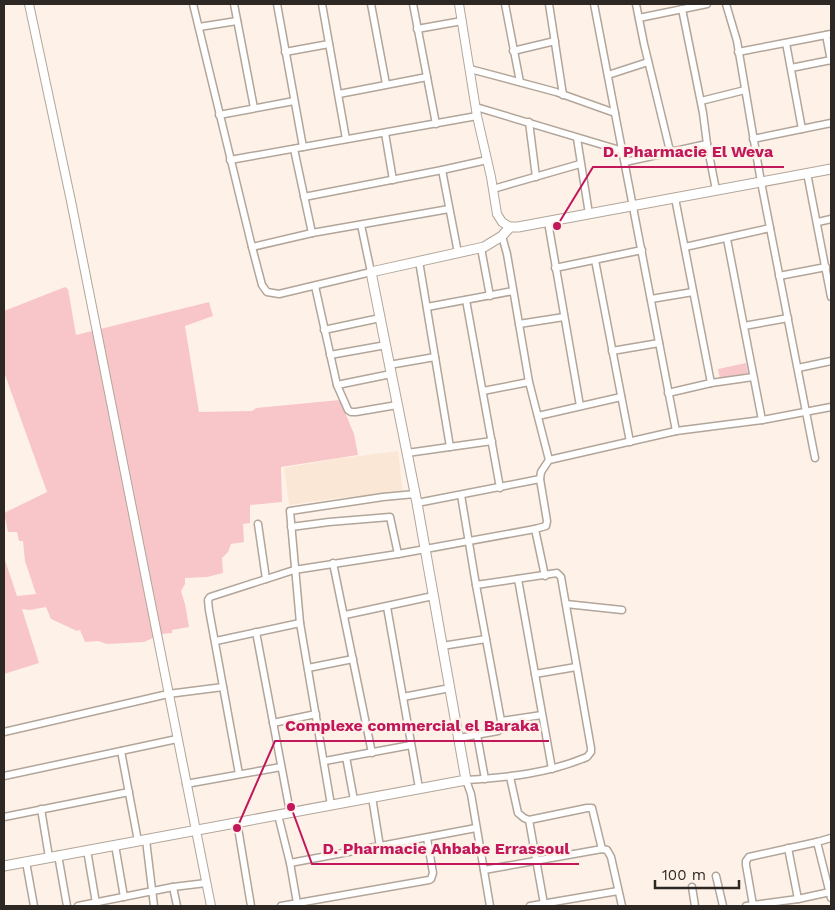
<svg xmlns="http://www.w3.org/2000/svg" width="835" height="910" font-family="'Work Sans',sans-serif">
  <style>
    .built { fill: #fbe7d5 }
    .green { fill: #f8c6c9 }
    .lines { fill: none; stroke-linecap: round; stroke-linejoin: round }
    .minor-casing { stroke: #b2a59a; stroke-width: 9 }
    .tertiary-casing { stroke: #b2a59a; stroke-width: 10 }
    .secondary-casing { stroke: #b2a59a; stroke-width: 11 }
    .minor { stroke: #fff; stroke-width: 6 }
    .tertiary { stroke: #fff; stroke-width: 8 }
    .secondary { stroke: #fff; stroke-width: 9 }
    .leader { fill: none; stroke: #c2185b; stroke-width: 2 }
    .callout-dot { fill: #c2185b; stroke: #fef2e8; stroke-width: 2 }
    .callout-label { font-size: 16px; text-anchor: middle; font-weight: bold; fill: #c2185b; stroke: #fef2e8; stroke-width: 5; stroke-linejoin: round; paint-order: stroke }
  </style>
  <rect width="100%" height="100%" fill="#fef2e8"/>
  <path class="built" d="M 398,451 L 403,493 L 339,498 L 289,505 L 284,468 L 342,458 Z"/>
  <g class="green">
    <path d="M 65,287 L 68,289 L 76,335 L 209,302 L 213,316 L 185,326 L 199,412 L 252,411 L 256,408 L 340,400 L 354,434 L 358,455 L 281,467 L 282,502 L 250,505 L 250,523 L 243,524 L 244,542 L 231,544 L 228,552 L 222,558 L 223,573 L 207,577 L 185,578 L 185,584 L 181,591 L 185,604 L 189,627 L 172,630 L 172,633 L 162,634 L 144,642 L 107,644 L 98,641 L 85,642 L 80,630 L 77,631 L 51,619 L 46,607 L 30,610 L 22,609 L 39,663 L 4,674 L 4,557 L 17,596 L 36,594 L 25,561 L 23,541 L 19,541 L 17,532 L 8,532 L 4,513 L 47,492 L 4,372 L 4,311 Z"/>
    <path d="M 746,363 L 748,373 L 720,379 L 718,369 Z"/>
  </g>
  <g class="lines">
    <g class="minor-casing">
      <g id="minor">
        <path d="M 193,4 L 252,247 L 262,285 L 267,292 L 279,294 L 371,272 L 361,225"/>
        <path d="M 234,4 L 254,108"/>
        <path d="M 277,4 L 303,147"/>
        <path d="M 322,4 L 346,139"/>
        <path d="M 371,4 L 386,84"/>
        <path d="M 413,4 L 436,124"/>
        <path d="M 505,4 L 520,82"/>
        <path d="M 549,4 L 563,95"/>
        <path d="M 594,4 L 676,431"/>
        <path d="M 636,4 L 644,44 L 670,151"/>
        <path d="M 726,4 L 737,41 L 761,182 L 815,458"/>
        <path d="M 682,9 L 703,113 L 707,144 L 716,190"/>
        <path d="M 639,18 L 707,4"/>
        <path d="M 199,27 L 237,21"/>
        <path d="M 417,29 L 462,21"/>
        <path d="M 826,35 L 831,61"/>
        <path d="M 786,43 L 802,129"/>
        <path d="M 513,51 L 555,41"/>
        <path d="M 285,52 L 329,44"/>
        <path d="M 738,52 L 831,34"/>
        <path d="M 791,68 L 831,60"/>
        <path d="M 470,69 L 556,92 L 615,113"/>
        <path d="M 608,75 L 648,62"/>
        <path d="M 339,94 L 427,77"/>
        <path d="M 701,101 L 745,90"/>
        <path d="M 476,107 L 623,151"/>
        <path d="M 219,115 L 294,101"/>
        <path d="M 529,122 L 536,177"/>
        <path d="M 385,133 L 393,180"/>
        <path d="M 577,138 L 589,214"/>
        <path d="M 753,139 L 831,123"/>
        <path d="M 294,149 L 312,233"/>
        <path d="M 230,160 L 477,116"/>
        <path d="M 625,162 L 707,144"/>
        <path d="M 442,170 L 458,253"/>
        <path d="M 807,173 L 831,297"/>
        <path d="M 493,189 L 580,164"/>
        <path d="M 304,197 L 442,170 L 487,160"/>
        <path d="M 675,198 L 711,383"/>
        <path d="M 548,222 L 580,406"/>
        <path d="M 818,222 L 831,219"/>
        <path d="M 502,236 L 507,254 L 529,382 L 549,460"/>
        <path d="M 727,239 L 762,420"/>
        <path d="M 252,247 L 312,233 L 449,209"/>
        <path d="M 685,247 L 770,228"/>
        <path d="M 481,248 L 490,296"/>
        <path d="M 595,260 L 630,442"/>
        <path d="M 419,261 L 450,447"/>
        <path d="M 555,268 L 642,250"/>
        <path d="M 779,276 L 826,267"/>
        <path d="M 315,286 L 337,385 L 348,410 L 351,412 L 356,412 L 397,405"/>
        <path d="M 651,299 L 693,292"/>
        <path d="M 466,300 L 500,488"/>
        <path d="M 427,307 L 513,291"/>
        <path d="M 519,324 L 564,317"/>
        <path d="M 744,326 L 788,318"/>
        <path d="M 324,330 L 380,318"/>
        <path d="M 612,351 L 659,343"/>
        <path d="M 330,355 L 386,345"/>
        <path d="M 389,365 L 435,357"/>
        <path d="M 798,368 L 831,361"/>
        <path d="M 337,385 L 391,374"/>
        <path d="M 483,391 L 529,382"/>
        <path d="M 668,393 L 711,383 L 753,377"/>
        <path d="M 538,416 L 621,397"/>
        <path d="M 407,453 L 492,441"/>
        <path d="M 461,495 L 476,585 L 557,573 L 561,577 L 591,748 L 591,752 L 587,757 C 546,774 510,777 466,780 L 471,794 L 490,906"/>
        <path d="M 417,503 L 540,479"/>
        <path d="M 258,524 L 266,579"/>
        <path d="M 291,527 L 329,522 L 390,517 L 398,554"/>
        <path d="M 535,529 L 545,576"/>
        <path d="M 333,563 L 372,753"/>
        <path d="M 518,579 L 552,769"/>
        <path d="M 566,604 L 622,610"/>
        <path d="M 387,607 L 419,788"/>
        <path d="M 345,615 L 433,596"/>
        <path d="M 256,632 L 290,812"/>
        <path d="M 216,641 L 300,623"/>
        <path d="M 442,646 L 486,639"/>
        <path d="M 308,668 L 353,659"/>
        <path d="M 535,674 L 576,667"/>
        <path d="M 403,697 L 450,688"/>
        <path d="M 501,721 L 542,715"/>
        <path d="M 273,723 L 316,714"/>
        <path d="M 4,732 L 168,694 L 223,687"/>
        <path d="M 477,735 L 485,779"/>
        <path d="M 459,738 L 498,731 L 501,729 L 502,726 L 476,585"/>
        <path d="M 121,751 L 138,841"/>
        <path d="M 346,757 L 354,800"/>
        <path d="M 325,761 L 411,745"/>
        <path d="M 239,774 L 209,610 L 208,600 L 210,597 L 294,570 L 398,554 L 535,529 L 546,526 L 547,521 L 540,479 L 541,472 L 549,460 L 676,431 L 762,420 L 831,407"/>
        <path d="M 4,776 L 177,739"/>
        <path d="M 510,777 L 518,813 L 524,818 L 529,820 L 587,808 L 592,808 L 602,849"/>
        <path d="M 186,784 L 281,767"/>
        <path d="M 372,797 L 380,847"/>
        <path d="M 331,805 L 300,623 L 290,511 L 383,497 L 415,494"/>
        <path d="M 41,809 L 49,857"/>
        <path d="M 278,815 L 290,863 L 297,903"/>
        <path d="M 4,817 L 129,792"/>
        <path d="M 529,820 L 544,904"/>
        <path d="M 237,822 L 251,906"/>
        <path d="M 831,838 L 817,842 L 831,898"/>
        <path d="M 146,840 L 154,906"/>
        <path d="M 115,845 L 124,897"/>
        <path d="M 788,848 L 798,899"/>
        <path d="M 87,850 L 96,903"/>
        <path d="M 58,855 L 67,906"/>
        <path d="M 26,862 L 34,906"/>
        <path d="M 290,863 L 476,828"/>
        <path d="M 484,870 L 602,849 L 607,850 L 611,857 L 622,906"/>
        <path d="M 716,876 L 723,906"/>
        <path d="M 173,887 L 177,906"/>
        <path d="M 692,887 L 695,906"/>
        <path d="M 753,905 L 746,865 L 746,861 L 749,857 L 817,842"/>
        <path d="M 78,906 L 173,887 L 206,883"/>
        <path d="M 281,906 L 429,880 L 431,879 L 433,873 L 427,838"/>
        <path d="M 530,906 L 618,891"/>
        <path d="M 746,906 L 798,899 L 830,892"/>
      </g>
    </g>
    <g class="tertiary-casing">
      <g id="tertiary">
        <path d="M 29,4 L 71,201 L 211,906"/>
        <path d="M 459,4 L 477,116 L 491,177 L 497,214 L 502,222 L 510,227"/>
      </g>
    </g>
    <g class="secondary-casing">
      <path id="secondary" d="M 4,866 L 466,780 L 417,503 L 371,272 L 484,247 L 502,236 L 510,227 L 518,227 L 831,169"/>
    </g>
    <use href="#minor" class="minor"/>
    <use href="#tertiary" class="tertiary"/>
    <use href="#secondary" class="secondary"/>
  </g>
  <path class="leader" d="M557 226L593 167H784M237 828L275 741H549M291 807L312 864H579"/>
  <g class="callout-dot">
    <circle cx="557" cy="226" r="5"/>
    <circle cx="237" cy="828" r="5"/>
    <circle cx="291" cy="807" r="5"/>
  </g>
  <g class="callout-label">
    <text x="688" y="157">D. Pharmacie El Weva</text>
    <text x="412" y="731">Complexe commercial el Baraka</text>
    <text x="446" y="854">D. Pharmacie Ahbabe Errassoul</text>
  </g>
  <rect width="835" height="910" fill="none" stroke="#2e2824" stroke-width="10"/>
  <path d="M655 880v8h84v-8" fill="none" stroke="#2e2824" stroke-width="2.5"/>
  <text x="662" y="880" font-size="15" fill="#2e2824" stroke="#fef2e8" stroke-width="4" paint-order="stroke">100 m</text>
</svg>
